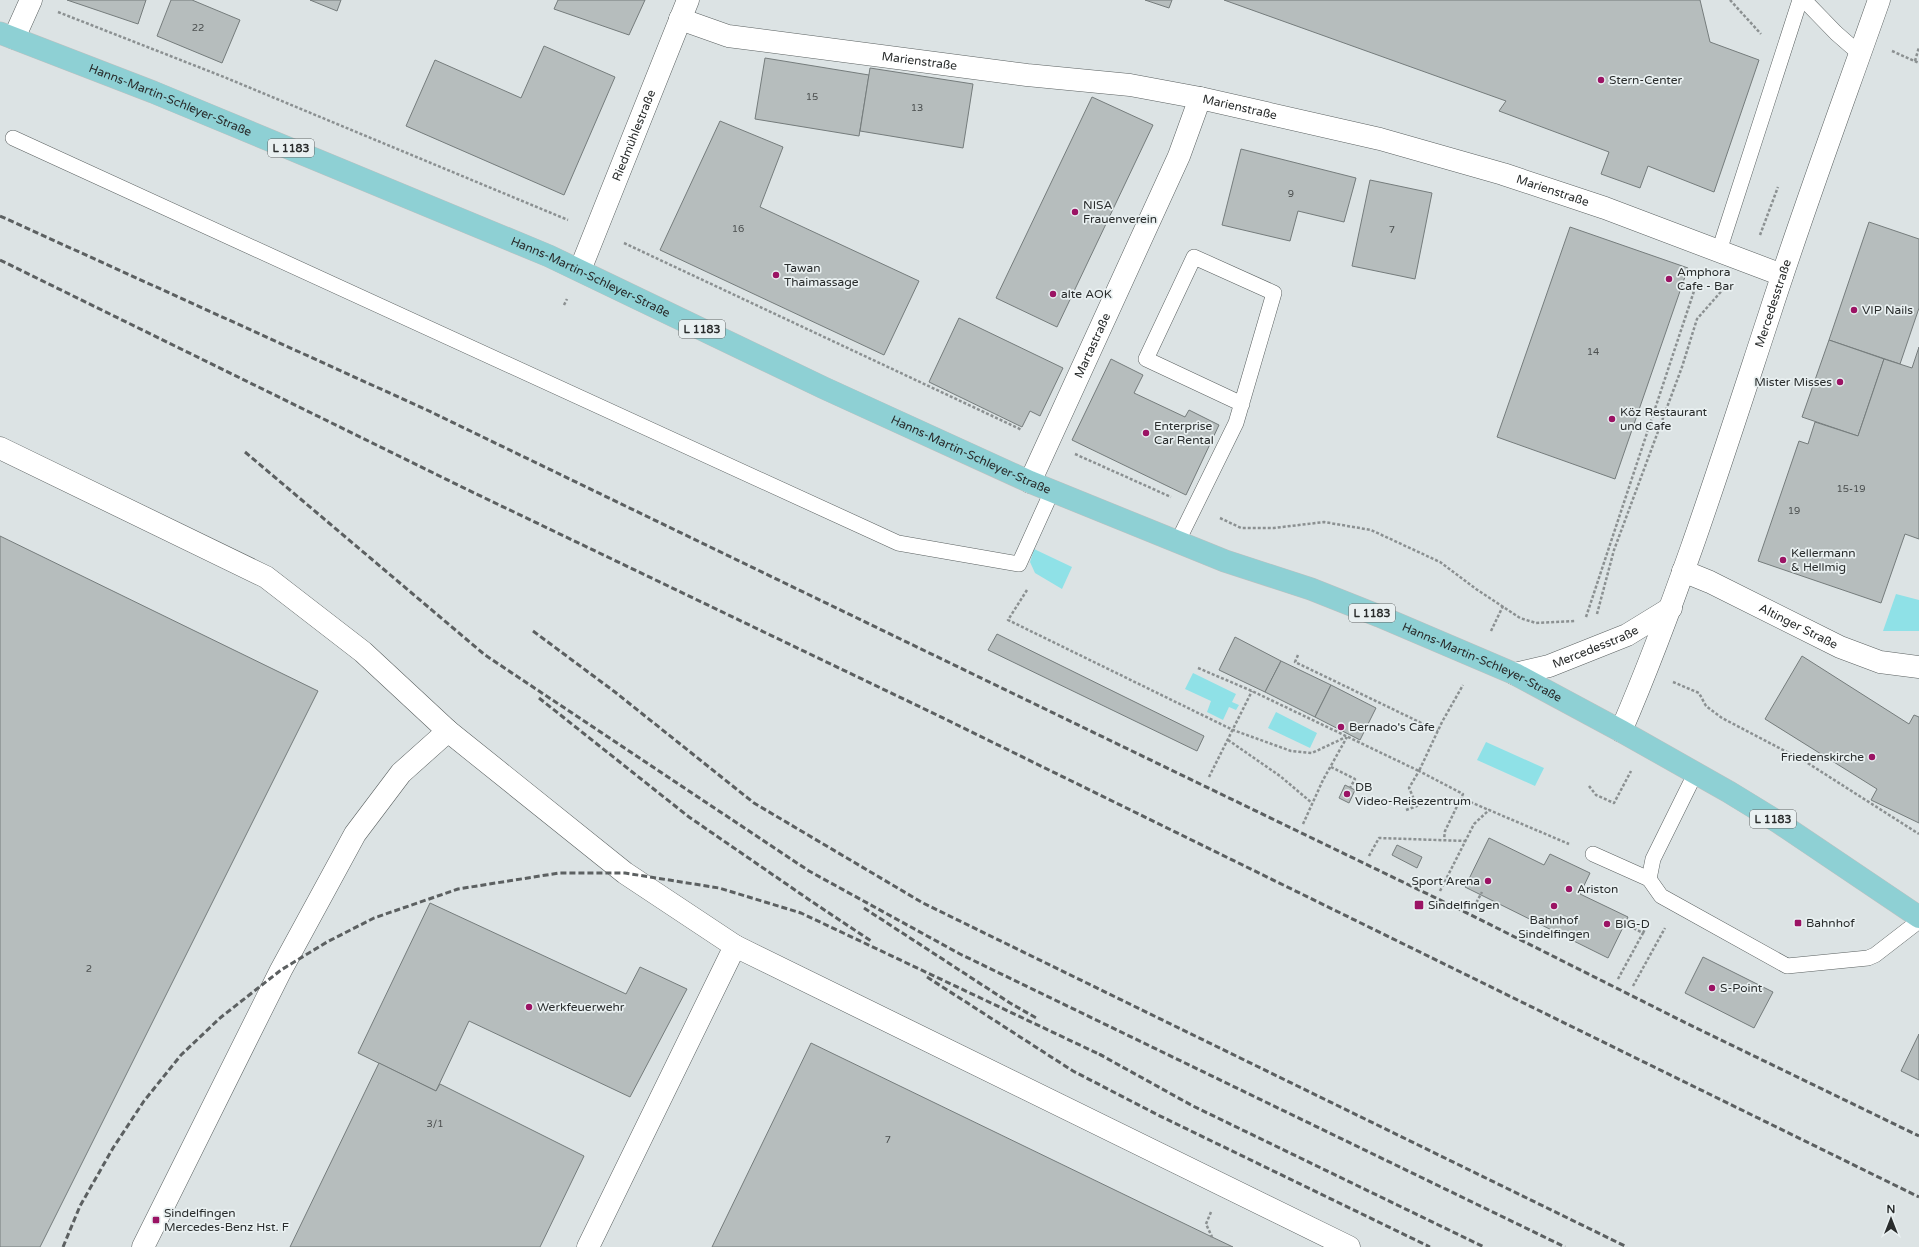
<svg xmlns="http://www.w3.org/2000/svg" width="1919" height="1247" font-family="'Varela Round',sans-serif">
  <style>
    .green { fill: #8fe1e7 }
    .building { fill: #b6bdbd; stroke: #757c7c }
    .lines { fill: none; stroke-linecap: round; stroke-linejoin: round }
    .lane-casing { stroke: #5a6060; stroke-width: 16 }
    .street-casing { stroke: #5a6060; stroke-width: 23 }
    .primary-casing { stroke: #bfc0c0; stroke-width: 23 }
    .path { stroke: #8b9091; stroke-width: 2.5; stroke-dasharray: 3 2; stroke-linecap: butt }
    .lane { stroke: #fff; stroke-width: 15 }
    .street { stroke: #fff; stroke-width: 22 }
    .primary { stroke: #8ed0d4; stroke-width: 22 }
    .rail { stroke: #5c6061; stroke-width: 3; stroke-dasharray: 6 3; stroke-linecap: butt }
    .poi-dot { fill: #9b1364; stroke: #e9f0f1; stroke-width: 1.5 }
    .labels { text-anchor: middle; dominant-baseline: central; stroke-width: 3.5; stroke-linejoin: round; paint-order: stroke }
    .number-label { font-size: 10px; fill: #4c5050 }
    .shield { fill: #e9f0f1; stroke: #636767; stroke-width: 1 }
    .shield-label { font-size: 11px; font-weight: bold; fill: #292c2c }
    .street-label { font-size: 12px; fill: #292c2c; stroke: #e9f0f1 }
    .poi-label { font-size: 12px; fill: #292c2c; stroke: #e9f0f1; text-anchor: start }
  </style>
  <rect width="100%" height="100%" fill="#dce3e4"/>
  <g class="green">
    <path d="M 1034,549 L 1072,567 L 1062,589 L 1035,573 L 1030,562 Z"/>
    <path d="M 1896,594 L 1919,600 L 1919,631 L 1883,631 Z"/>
    <path d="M 1193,673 L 1236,694 L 1232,702 L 1239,705 L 1236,710 L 1229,707 L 1223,720 L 1207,712 L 1211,701 L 1185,689 Z"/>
    <path d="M 1276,712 L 1317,733 L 1310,748 L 1268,728 Z"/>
    <path d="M 1486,742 L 1544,768 L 1535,786 L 1477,760 Z"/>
  </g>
  <g class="building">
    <path d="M 67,0 L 146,0 L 138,24 Z"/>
    <path d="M 171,0 L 192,0 L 240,20 L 222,63 L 157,36 Z"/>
    <path d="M 310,0 L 341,0 L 337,11 Z"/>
    <path d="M 558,0 L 645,0 L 629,35 L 554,9 Z"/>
    <path d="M 1145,0 L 1172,0 L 1169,8 Z"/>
    <path d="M 1224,0 L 1700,0 L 1710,42 L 1759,60 L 1714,192 L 1648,166 L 1640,188 L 1601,174 L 1609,152 L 1499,111 L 1506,101 Z"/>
    <path d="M 544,46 L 615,77 L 564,195 L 406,126 L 435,60 L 521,98 Z"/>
    <path d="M 765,58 L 869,75 L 859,136 L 755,119 Z"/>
    <path d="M 870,68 L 973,84 L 963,148 L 860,131 Z"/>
    <path d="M 1092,97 L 1153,125 L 1057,327 L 996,298 Z"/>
    <path d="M 720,121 L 783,147 L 760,207 L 919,281 L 884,355 L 660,250 Z"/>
    <path d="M 1241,149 L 1356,178 L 1344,222 L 1298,211 L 1290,241 L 1222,225 Z"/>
    <path d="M 1370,180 L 1432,193 L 1415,279 L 1352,266 Z"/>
    <path d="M 1869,222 L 1919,239 L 1919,308 L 1900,364 L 1829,340 Z"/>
    <path d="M 1570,227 L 1688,268 L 1615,479 L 1497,437 Z"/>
    <path d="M 959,318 L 1063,368 L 1040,416 L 1030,411 L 1022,427 L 929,382 Z"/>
    <path d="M 1829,340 L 1884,359 L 1858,436 L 1802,417 Z"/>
    <path d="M 1919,347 L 1919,539 L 1905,534 L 1881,603 L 1758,561 L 1799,441 L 1808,444 L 1815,422 L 1858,436 L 1884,359 L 1912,368 Z"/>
    <path d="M 1111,359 L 1143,375 L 1134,393 L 1185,417 L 1189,410 L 1219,425 L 1186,495 L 1072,440 Z"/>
    <path d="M 0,536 L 318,691 L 40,1247 L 0,1247 Z"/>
    <path d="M 997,634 L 1204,736 L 1197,751 L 988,650 Z"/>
    <path d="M 1235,637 L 1281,661 L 1265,692 L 1219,670 Z"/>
    <path d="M 1802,656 L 1909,724 L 1914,715 L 1919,717 L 1919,823 L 1871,800 L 1877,789 L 1765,719 Z"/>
    <path d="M 1281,661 L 1331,685 L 1315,717 L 1265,692 Z"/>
    <path d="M 1331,685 L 1376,708 L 1360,740 L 1315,717 Z"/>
    <path d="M 1345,785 L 1355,790 L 1349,803 L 1339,798 Z"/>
    <path d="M 1489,838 L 1544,865 L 1550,854 L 1590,873 L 1580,894 L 1628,917 L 1608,958 L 1465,887 Z"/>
    <path d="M 1397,845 L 1422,857 L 1417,868 L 1392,855 Z"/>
    <path d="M 430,903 L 626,994 L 640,967 L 687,989 L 630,1097 L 469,1021 L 436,1091 L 358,1053 Z"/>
    <path d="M 1703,957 L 1773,992 L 1754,1028 L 1685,993 Z"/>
    <path d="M 1919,1034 L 1919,1080 L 1901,1071 Z"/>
    <path d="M 811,1043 L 1212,1237 L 1233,1247 L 712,1247 Z"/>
    <path d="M 379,1063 L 436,1091 L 440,1084 L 584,1156 L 540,1247 L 290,1247 Z"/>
  </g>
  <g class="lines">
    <g class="lane-casing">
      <g id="lane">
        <path d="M 1804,0 L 1836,33 L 1860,54"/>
        <path d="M 13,138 L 898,543 L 1019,564 L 1052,491"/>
        <path d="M 1719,251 L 1800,0"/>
        <path d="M 1178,541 L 1236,423 L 1274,293 L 1194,257 L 1146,359 L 1242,404"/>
        <path d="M 1695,774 L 1653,859 L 1649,879 L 1661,896 L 1787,966 L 1868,958 L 1875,955 L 1919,921"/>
        <path d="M 1593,854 L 1649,879"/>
      </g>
    </g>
    <g class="street-casing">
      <g id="street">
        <path id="s1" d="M 680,19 L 728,36 L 1027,75 L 1130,85 L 1200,98 L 1380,139 L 1503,174 L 1605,208 L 1782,275"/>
        <path d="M 14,38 L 31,0"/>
        <path id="s2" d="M 580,270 L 688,0"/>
        <path d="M 0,448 L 266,577 L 363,652 L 448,731 L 625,873 L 735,946 L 1349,1247"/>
        <path id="s3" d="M 1030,482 L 1179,156 L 1200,98"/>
        <path id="s4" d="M 1683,571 L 1710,582 L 1840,647 L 1880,662 L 1919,667"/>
        <path id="s5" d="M 1515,674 L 1549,666 L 1627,635 L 1671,608"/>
        <path id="s6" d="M 1621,731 C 1679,596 1723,456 1769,316 C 1803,210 1842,105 1879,0"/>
        <path d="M 143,1247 L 281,970 L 355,834 L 401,773 L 448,731"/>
        <path d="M 588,1247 L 735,946"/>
      </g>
    </g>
    <g class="primary-casing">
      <g id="primary">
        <path id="s7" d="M 0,33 L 153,92 L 549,256 L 824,388 L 1030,482 L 1225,561 L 1311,589 L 1379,616 L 1515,674 L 1621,731 L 1729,792 L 1778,822 L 1919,917"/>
      </g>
    </g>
    <g class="path">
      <path d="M 1730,0 L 1761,34"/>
      <path d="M 58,12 L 224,77 L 568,220"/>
      <path d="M 1892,51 L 1919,63"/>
      <path d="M 1915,61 L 1919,47"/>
      <path d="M 1760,235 L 1778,187"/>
      <path d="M 624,243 L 1022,430"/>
      <path d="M 564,305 L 567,299"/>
      <path d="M 1075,454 L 1171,497"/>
      <path d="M 1220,518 L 1241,528 L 1274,528 L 1324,522 L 1371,530 L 1440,562 L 1476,589 L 1520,618 L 1536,623 L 1576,621"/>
      <path d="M 1027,590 L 1008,620 L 1233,730 L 1291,751 L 1312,753 L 1346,737"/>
      <path d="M 1597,614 L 1614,550 L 1682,367 L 1697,319 L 1725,287"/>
      <path d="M 1586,617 L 1699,276"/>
      <path d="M 1491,631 L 1503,606"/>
      <path d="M 1298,655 L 1295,662 L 1438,731"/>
      <path d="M 1198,668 L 1252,691 L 1419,771 L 1442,722 L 1463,685"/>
      <path d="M 1673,682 L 1699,693 L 1706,706 L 1722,718 L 1806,762 L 1919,834"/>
      <path d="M 1228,740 L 1280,776 L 1312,803"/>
      <path d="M 1331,767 L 1355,779 L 1350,788"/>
      <path d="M 1209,777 L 1252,691"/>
      <path d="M 1589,786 L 1596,795 L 1614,803 L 1631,771"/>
      <path d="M 1461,798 L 1489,810"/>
      <path d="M 1406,810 L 1417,806 L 1409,788 L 1419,771 L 1463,794 L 1445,831 L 1444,839"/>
      <path d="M 1303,824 L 1323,780 L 1347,737"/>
      <path d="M 1369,856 L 1379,838 L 1466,841"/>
      <path d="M 1440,891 L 1474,824 L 1489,810 L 1569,844"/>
      <path d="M 1474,907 L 1482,892"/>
      <path d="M 1643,933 L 1649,921"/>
      <path d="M 1618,979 L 1643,933 L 1625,924"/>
      <path d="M 1633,986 L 1665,928"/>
      <path d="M 1211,1212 L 1206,1224 L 1212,1237"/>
    </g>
    <use href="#lane" class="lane"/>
    <use href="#street" class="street"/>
    <use href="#primary" class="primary"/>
    <g class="rail">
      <path d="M 0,216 L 427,410 L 1471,915 L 1688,1024 L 1919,1136"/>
      <path d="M 0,260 L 466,489 L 939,716 L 1919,1197"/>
      <path d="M 245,452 L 485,655 L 809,871 L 960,954 L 1565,1247"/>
      <path d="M 533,631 L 615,692 L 754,803 L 923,903 L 1627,1247"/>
      <path d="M 539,698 L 689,817 L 811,901 L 871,941"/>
      <path d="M 864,908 L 1010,1003 L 1038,1019"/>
      <path d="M 927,977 L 1073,1071 L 1158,1115 L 1430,1247"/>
      <path d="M 1099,1054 L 1193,1106 L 1484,1247"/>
      <path d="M 63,1247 L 80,1206 L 113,1148 L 144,1101 L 181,1055 L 220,1018 L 281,970 L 327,942 L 374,918 L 458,889 L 559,873 L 625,873 L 719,888 L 801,913 L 1103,1056"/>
    </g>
  </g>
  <g class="poi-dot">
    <circle cx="1601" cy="80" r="4"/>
    <circle cx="1075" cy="212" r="4"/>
    <circle cx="776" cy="275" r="4"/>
    <circle cx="1669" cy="279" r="4"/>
    <circle cx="1053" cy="294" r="4"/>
    <circle cx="1854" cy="310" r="4"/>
    <circle cx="1840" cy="382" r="4"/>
    <circle cx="1612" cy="419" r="4"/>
    <circle cx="1146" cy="433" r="4"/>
    <circle cx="1783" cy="560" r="4"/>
    <circle cx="1341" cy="727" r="4"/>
    <circle cx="1872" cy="757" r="4"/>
    <circle cx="1347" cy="794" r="4"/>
    <circle cx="1488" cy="881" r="4"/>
    <circle cx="1569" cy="889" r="4"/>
    <rect x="1414" y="900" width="10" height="10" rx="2"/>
    <circle cx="1554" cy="906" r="4"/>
    <rect x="1794" y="919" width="8" height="8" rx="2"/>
    <circle cx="1607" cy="924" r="4"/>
    <circle cx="1712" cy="988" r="4"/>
    <circle cx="529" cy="1007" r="4"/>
    <rect x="152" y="1216" width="8" height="8" rx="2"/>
  </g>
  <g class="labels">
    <g class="number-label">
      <text x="198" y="28">22</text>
      <text x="812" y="97">15</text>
      <text x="917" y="108">13</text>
      <text x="1291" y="194">9</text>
      <text x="738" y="229">16</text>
      <text x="1392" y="230">7</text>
      <text x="1593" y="352">14</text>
      <text x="1851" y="489">15-19</text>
      <text x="1794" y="511">19</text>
      <text x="89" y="969">2</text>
      <text x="435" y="1124">3/1</text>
      <text x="888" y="1140">7</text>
    </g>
    <g class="shield">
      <rect x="268" y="139" width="46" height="18" rx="3"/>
      <rect x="679" y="320" width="46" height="18" rx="3"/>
      <rect x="1349" y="604" width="46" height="18" rx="3"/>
      <rect x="1750" y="810" width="46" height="18" rx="3"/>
    </g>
    <g class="shield-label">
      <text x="291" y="148">L 1183</text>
      <text x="702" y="329">L 1183</text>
      <text x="1372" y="613">L 1183</text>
      <text x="1773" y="819">L 1183</text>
    </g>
    <g class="street-label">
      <text stroke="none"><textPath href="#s1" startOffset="244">Marienstraße</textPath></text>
      <text stroke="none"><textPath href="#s7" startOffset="183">Hanns-Martin-Schleyer-Straße</textPath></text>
      <text stroke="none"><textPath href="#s1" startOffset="568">Marienstraße</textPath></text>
      <text stroke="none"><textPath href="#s2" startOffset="145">Riedmühlestraße</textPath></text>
      <text stroke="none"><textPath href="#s1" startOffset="892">Marienstraße</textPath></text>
      <text stroke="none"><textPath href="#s7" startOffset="639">Hanns-Martin-Schleyer-Straße</textPath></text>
      <text stroke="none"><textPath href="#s6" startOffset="454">Mercedesstraße</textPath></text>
      <text stroke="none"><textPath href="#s3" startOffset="150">Martastraße</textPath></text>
      <text stroke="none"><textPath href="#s7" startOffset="1059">Hanns-Martin-Schleyer-Straße</textPath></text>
      <text stroke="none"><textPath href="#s4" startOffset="128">Altinger Straße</textPath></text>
      <text stroke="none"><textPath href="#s5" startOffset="85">Mercedesstraße</textPath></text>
      <text stroke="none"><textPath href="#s7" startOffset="1611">Hanns-Martin-Schleyer-Straße</textPath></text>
    </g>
    <g class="poi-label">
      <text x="1609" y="80">Stern-Center</text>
      <text x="1083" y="205">NISA<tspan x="1083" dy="14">Frauenverein</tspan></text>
      <text x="784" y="268">Tawan<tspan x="784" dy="14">Thaimassage</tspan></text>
      <text x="1677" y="272">Amphora<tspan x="1677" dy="14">Cafe - Bar</tspan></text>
      <text x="1061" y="294">alte AOK</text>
      <text x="1862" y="310">VIP Nails</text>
      <text x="1832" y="382" text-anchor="end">Mister Misses</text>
      <text x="1620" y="412">Köz Restaurant<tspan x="1620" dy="14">und Cafe</tspan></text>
      <text x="1154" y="426">Enterprise<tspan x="1154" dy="14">Car Rental</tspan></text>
      <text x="1791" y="553">Kellermann<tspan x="1791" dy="14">&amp; Hellmig</tspan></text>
      <text x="1349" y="727">Bernado's Cafe</text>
      <text x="1864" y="757" text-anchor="end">Friedenskirche</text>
      <text x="1355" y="787">DB<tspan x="1355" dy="14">Video-Reisezentrum</tspan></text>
      <text x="1480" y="881" text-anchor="end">Sport Arena</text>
      <text x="1577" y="889">Ariston</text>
      <text x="1428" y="905">Sindelfingen</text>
      <text x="1554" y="920" text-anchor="middle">Bahnhof<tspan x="1554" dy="14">Sindelfingen</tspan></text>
      <text x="1806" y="923">Bahnhof</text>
      <text x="1615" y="924">BIG-D</text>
      <text x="1720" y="988">S-Point</text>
      <text x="537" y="1007">Werkfeuerwehr</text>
      <text x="164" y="1213">Sindelfingen<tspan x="164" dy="14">Mercedes-Benz Hst. F</tspan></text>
    </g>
  </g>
  <g transform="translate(1891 1219)" stroke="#e9f0f1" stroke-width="3" paint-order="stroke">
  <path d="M0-3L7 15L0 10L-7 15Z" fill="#292c2c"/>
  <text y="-6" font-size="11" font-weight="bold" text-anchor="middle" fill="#292c2c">N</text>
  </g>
</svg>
